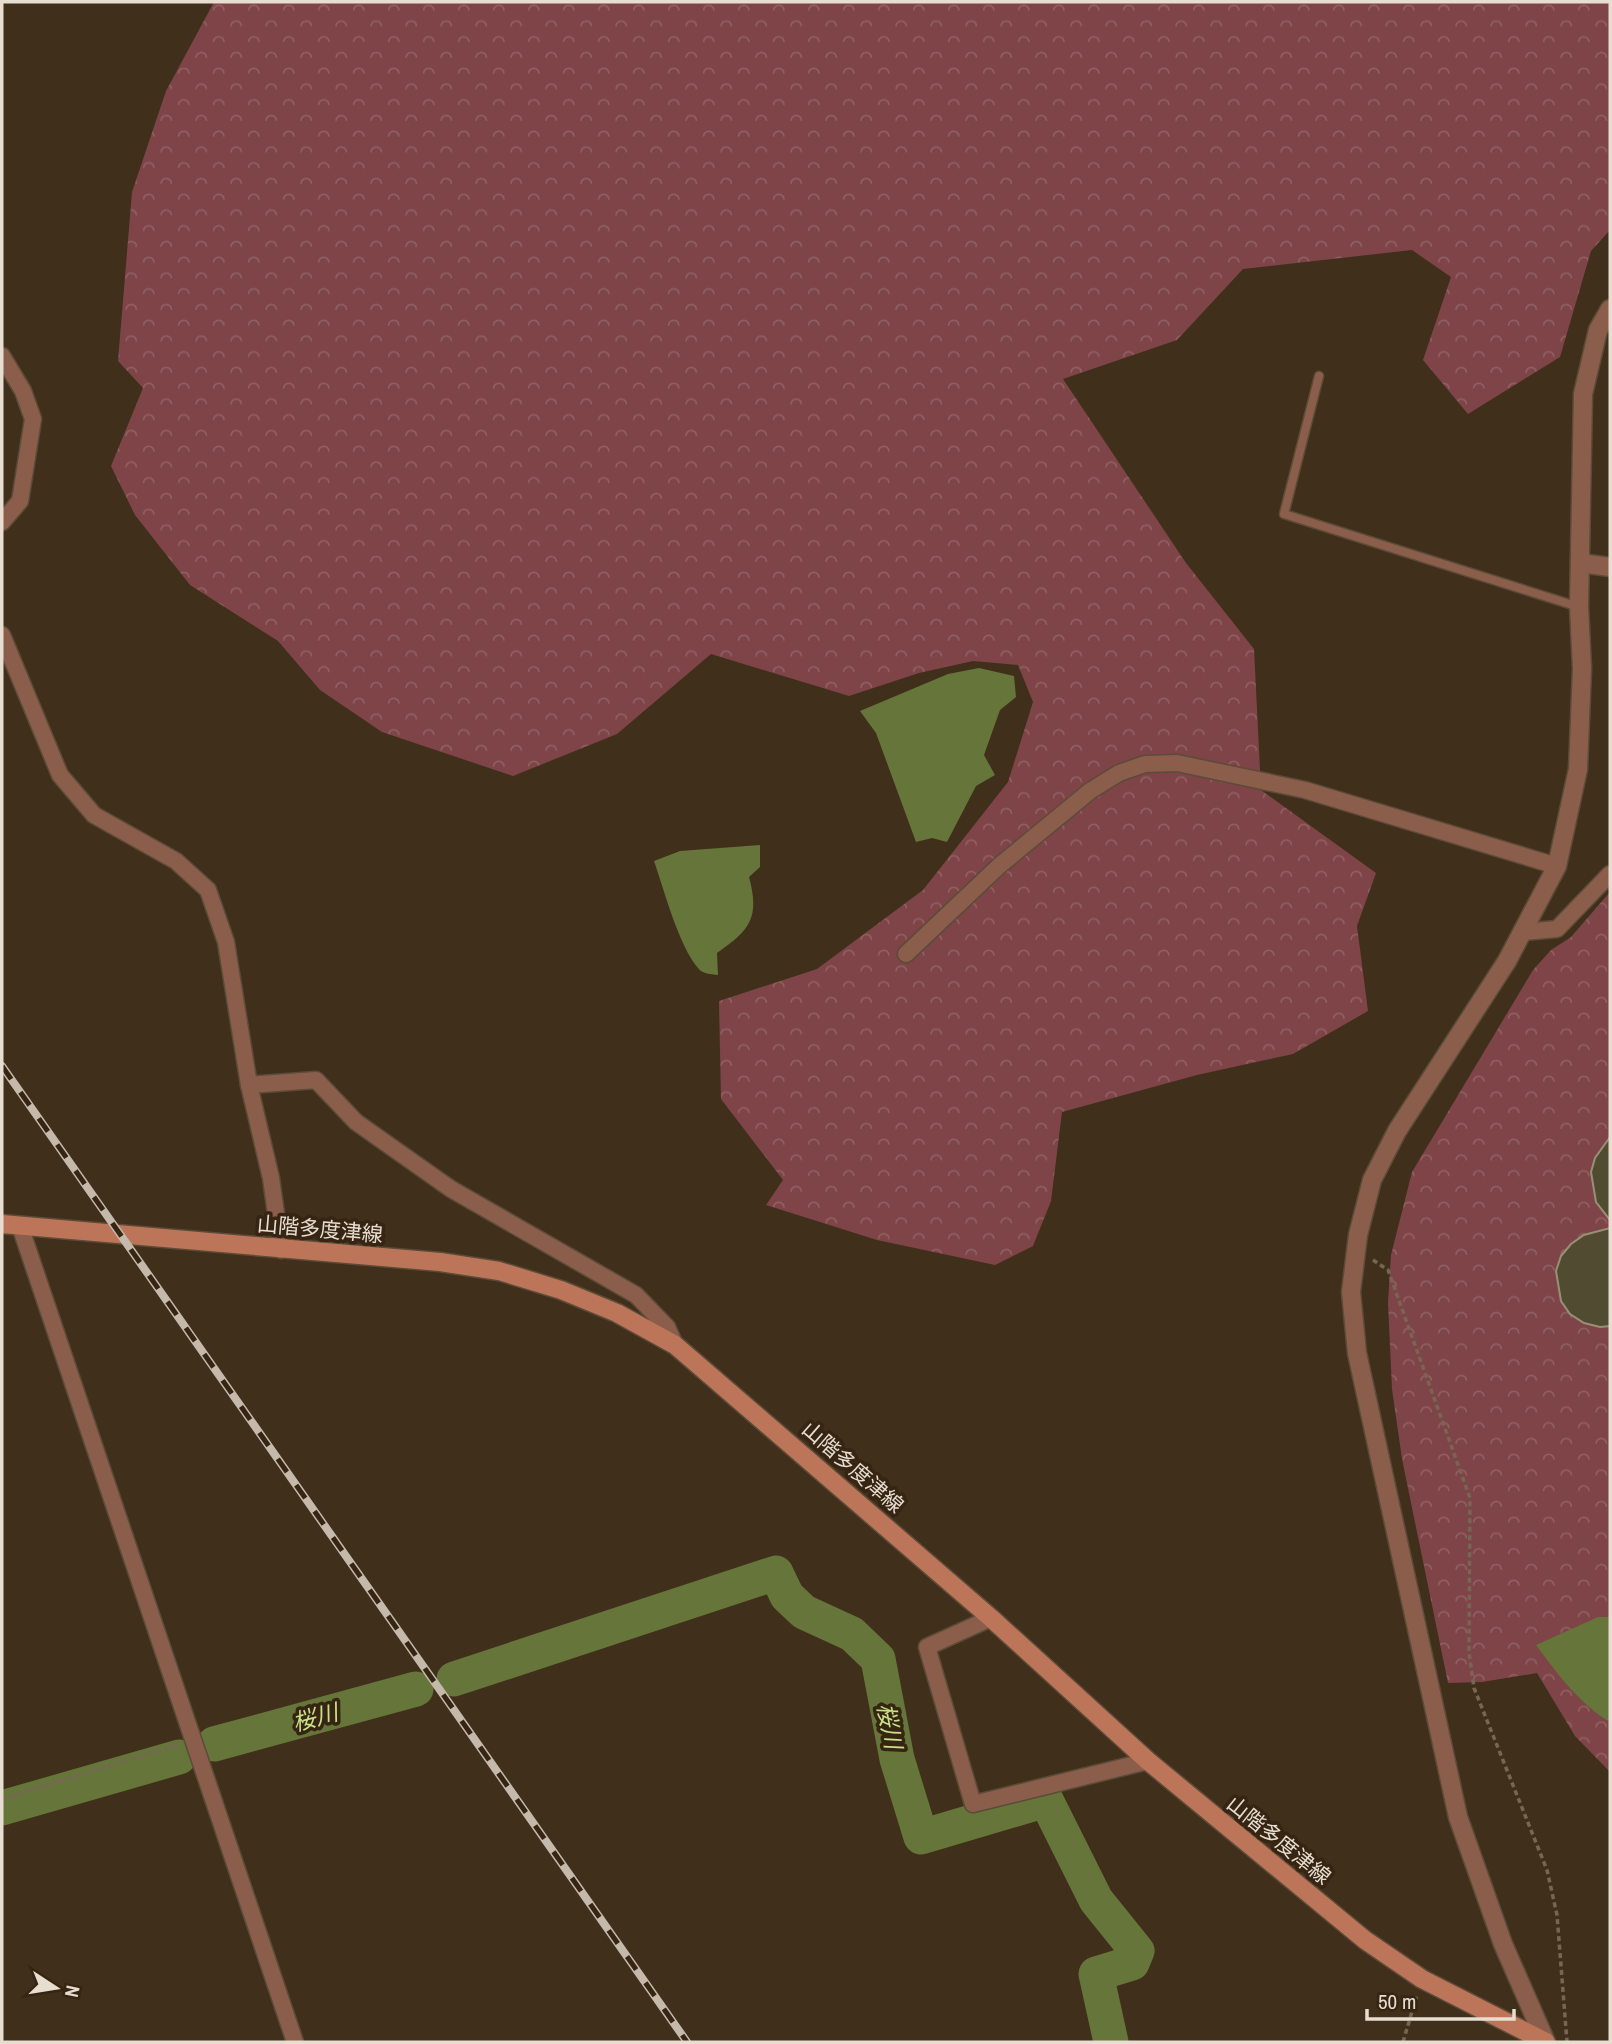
<svg xmlns="http://www.w3.org/2000/svg" width="1612" height="2044" font-family="'Archivo Narrow','Noto Sans JP',sans-serif">
  <style>
    .forest { fill: url(#forest-crowns) }
    .water { fill: #667539 }
    .lines { fill: none; stroke-linecap: round; stroke-linejoin: round }
    .river { stroke: #667539; stroke-width: 35 }
    .building { fill: #514b31; stroke: #989075; stroke-width: 2 }
    .service-casing { stroke: #5b4b38; stroke-width: 11 }
    .minor-casing { stroke: #5b4b38; stroke-width: 19 }
    .tertiary-casing { stroke: #5b4b38; stroke-width: 21 }
    .secondary-casing { stroke: #5b4b38; stroke-width: 21 }
    .path { stroke: #766755; stroke-width: 3.5; stroke-dasharray: 5 3.5; stroke-linecap: butt }
    .service { stroke: #8b5e4c; stroke-width: 8 }
    .minor { stroke: #8b5e4c; stroke-width: 16 }
    .tertiary { stroke: #8b5e4c; stroke-width: 18 }
    .secondary { stroke: #bc7558; stroke-width: 18 }
    .rail-casing { stroke: #c5b9ac; stroke-width: 8 }
    .rail { stroke: #362512; stroke-width: 5; stroke-dasharray: 16; stroke-linecap: butt }
    .labels { text-anchor: middle; dominant-baseline: central; stroke-width: 7; stroke-linejoin: round; paint-order: stroke }
    .street-label { font-size: 21px; fill: #e8ddd1; stroke: #362512 }
    .water-label { font-size: 23px; font-style: italic; fill: #c8e088; stroke: #362512 }
  </style>
  <defs>
    <pattern id="forest-crowns" width="20" height="18" patternUnits="userSpaceOnUse" patternTransform="scale(1.75)"><rect width="20" height="18" fill="#7e4448"/><path d="M2 6a3 3 0 1 1 6 0M12 15a3 3 0 1 1 6 0" fill="none" stroke="#905f61"/></pattern>
  </defs>
  <rect width="100%" height="100%" fill="#402f1b"/>
  <g class="forest">
    <path d="M 214,2 L 1610,2 L 1610,230 L 1591,251 L 1560,357 L 1468,414 L 1423,360 L 1451,277 L 1412,250 L 1243,269 L 1177,340 L 1063,379 L 1186,563 L 1254,649 L 1261,790 L 1376,873 L 1357,926 L 1368,1011 L 1293,1054 L 1197,1075 L 1062,1112 L 1051,1201 L 1033,1246 L 995,1265 L 877,1240 L 766,1205 L 783,1180 L 721,1099 L 719,1001 L 817,969 L 923,890 L 1008,782 L 1033,702 L 1018,665 L 973,661 L 919,673 L 849,696 L 711,654 L 617,734 L 513,776 L 382,732 L 320,690 L 278,641 L 190,585 L 135,515 L 111,466 L 143,388 L 118,361 L 132,192 L 166,91 Z"/>
    <path d="M 1610,892 L 1610,1772 L 1575,1736 L 1537,1673 L 1482,1682 L 1448,1683 L 1402,1459 L 1392,1389 L 1388,1303 L 1391,1255 L 1412,1172 L 1533,970 L 1551,950 L 1571,937 Z"/>
  </g>
  <g class="water">
    <path d="M 979,668 L 1014,676 L 1016,697 L 1000,710 L 984,755 L 995,775 L 976,786 L 947,842 L 932,838 L 916,842 L 876,733 L 860,711 L 948,674 Z"/>
    <path d="M 760,845 L 760,867 L 749,877 C 760,918 750,930 717,953 L 718,975 C 711,974 702,974 698,968 C 679,946 664,890 654,861 L 680,851 Z"/>
    <path d="M 1598,1617 L 1610,1617 L 1610,1722 C 1579,1704 1557,1673 1536,1645 Z"/>
  </g>
  <g class="lines">
    <g class="river">
      <path d="M 454,1679 L 776,1573 L 787,1596 L 804,1612 L 852,1634 L 878,1659 L 897,1759 L 921,1837 L 1046,1800 L 1096,1900 L 1137,1951 L 1132,1963 L 1096,1974 L 1111,2042"/>
      <path d="M 214,1744 L 416,1689"/>
      <path d="M 2,1808 L 179,1757"/>
    </g>
  </g>
  <g class="building">
    <path d="M 1610,1137 L 1610,1220 L 1596,1202 L 1591,1172 L 1595,1158 Z"/>
    <path d="M 1610,1228 L 1610,1326 L 1600,1327 L 1584,1323 L 1570,1314 L 1561,1301 L 1556,1271 L 1561,1256 L 1571,1244 L 1584,1235 Z"/>
  </g>
  <g class="lines">
    <g class="service-casing">
      <path id="service" d="M 1319,376 L 1284,514 L 1579,607"/>
    </g>
    <g class="minor-casing">
      <g id="minor">
        <path d="M 2,356 L 23,391 L 33,419 L 20,501 L 2,522"/>
        <path d="M 2,635 L 60,775 L 94,815 L 176,861 L 208,890 L 226,942 L 249,1085 L 271,1178 L 281,1250"/>
        <path d="M 1523,932 L 1557,929 L 1610,874"/>
        <path d="M 906,954 L 999,866 L 1090,791 L 1119,773 L 1145,764 L 1177,763 L 1305,790 L 1557,866"/>
        <path d="M 249,1085 L 316,1080 L 356,1122 L 451,1189 L 636,1295 L 667,1327 L 675,1345"/>
        <path d="M 20,1226 L 295,2042"/>
        <path d="M 991,1618 L 927,1647 L 973,1804 L 1148,1761"/>
      </g>
    </g>
    <g class="tertiary-casing">
      <g id="tertiary">
        <path d="M 1580,563 L 1610,567"/>
        <path d="M 1545,2040 L 1503,1944 L 1458,1817 L 1357,1353 L 1351,1292 L 1358,1235 L 1372,1180 L 1397,1131 L 1507,961 L 1557,866 L 1578,769 L 1582,669 L 1579,607 L 1583,394 L 1598,330 L 1610,309"/>
      </g>
    </g>
    <g class="secondary-casing">
      <path id="secondary" d="M 2,1224 L 440,1262 L 499,1271 L 561,1290 L 617,1313 L 675,1345 L 991,1618 L 1148,1761 L 1365,1940 L 1422,1979 L 1546,2042"/>
    </g>
    <g class="path">
      <path d="M 1373,1260 L 1388,1270 L 1470,1498 L 1469,1652 L 1474,1688 L 1547,1870 L 1557,1915 L 1567,2042"/>
      <path d="M 2,1799 L 177,1745"/>
      <path d="M 1403,2042 L 1417,1995"/>
    </g>
    <use href="#service" class="service"/>
    <use href="#minor" class="minor"/>
    <use href="#tertiary" class="tertiary"/>
    <use href="#secondary" class="secondary"/>
    <g class="rail-casing">
      <path id="rail" d="M 2,1066 L 687,2042"/>
    </g>
    <use href="#rail" class="rail"/>
  </g>
  <g class="labels">
    <g class="street-label">
      <text transform="translate(320 1229) rotate(5)">山階多度津線</text>
      <text transform="translate(853 1467) rotate(41)">山階多度津線</text>
      <text transform="translate(1279 1840) rotate(39)">山階多度津線</text>
    </g>
    <g class="water-label">
      <text transform="translate(315 1717) rotate(-15)">桜川</text>
      <text transform="translate(890 1726) rotate(79)">桜川</text>
    </g>
  </g>
  <rect width="1612" height="2044" fill="none" stroke="#e8ddd1" stroke-width="7"/>
  <g transform="translate(56 1988) rotate(102)" stroke="#362512" stroke-width="5" paint-order="stroke">
  <path d="M0-5L12 26L0 18L-12 26Z" fill="#e8ddd1"/>
  <text y="-10" font-size="19" font-weight="bold" text-anchor="middle" fill="#e8ddd1">N</text>
  </g>
  <path d="M1367 2009v10h147v-10" fill="none" stroke="#e8ddd1" stroke-width="3.5"/>
  <text x="1378" y="2009" font-size="21" fill="#e8ddd1" stroke="#362512" stroke-width="5" paint-order="stroke">50 m</text>
</svg>
